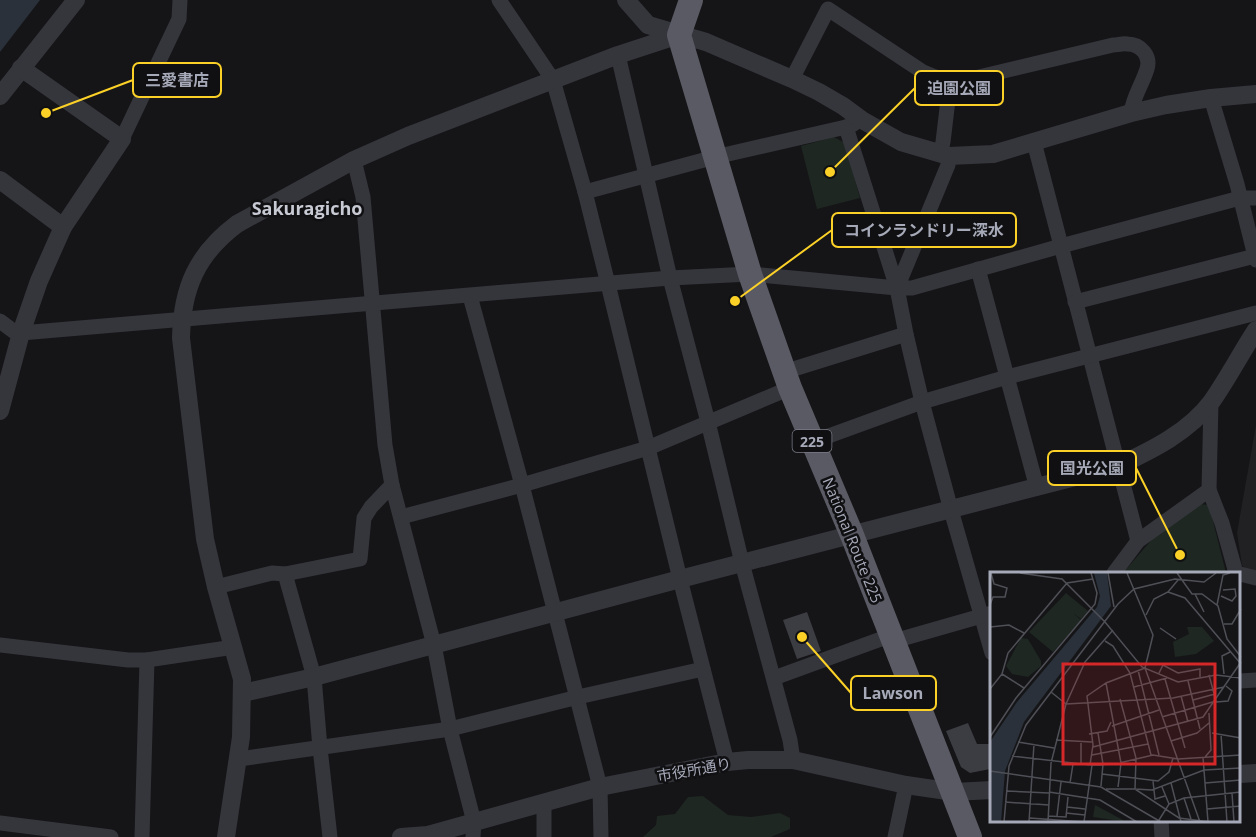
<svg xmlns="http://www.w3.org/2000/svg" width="1256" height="837" font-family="'Open Sans','Noto Sans JP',sans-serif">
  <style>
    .built { fill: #212124 }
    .green { fill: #1e2721 }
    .water { fill: #2a313b }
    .building { fill: #3c3d42 }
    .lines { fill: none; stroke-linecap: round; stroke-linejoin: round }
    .minor { stroke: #35363c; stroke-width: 15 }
    .tertiary { stroke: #35363c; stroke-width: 18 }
    .trunk { stroke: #595a64; stroke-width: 24 }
    .labels { text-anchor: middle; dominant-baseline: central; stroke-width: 5; stroke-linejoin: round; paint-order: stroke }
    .shield { fill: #101012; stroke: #797b86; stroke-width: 1.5 }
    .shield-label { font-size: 14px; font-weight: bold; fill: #a6a9b8 }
    .street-label { font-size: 15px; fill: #a6a9b8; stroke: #101012 }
    .quarter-label { font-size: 18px; font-weight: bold; fill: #c7c9d3; stroke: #101012 }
    .inset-road { fill: none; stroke: #4f5057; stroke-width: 1.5 }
    .view { fill: #d62828; fill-opacity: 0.15; stroke: #d62828; stroke-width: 3 }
    .inset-edge { fill: none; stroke: #a6a9b8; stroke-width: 3 }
    .leader { fill: none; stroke: #fbd128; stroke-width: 2 }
    .callout-dot { fill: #fbd128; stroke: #101012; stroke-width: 2 }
    .callout { fill: #101012; stroke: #fbd128; stroke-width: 2 }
    .callout-label { font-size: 16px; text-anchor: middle; font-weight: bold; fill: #a6a9b8 }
  </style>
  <rect width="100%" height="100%" fill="#151517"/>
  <path class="built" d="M 1256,425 L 1256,571 L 1246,570 L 1242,565 L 1237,533 Z"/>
  <g class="green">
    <path d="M 834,137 L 845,143 L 860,198 L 817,209 L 801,146 Z"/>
    <path d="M 1200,504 L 1209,505 L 1226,573 L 1123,573 L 1154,537 Z"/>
    <path d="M 703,796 L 728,815 L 751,817 L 780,813 L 790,818 L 790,829 L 771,837 L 643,837 L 656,825 L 657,816 L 675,814 L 688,797 Z"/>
  </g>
  <path class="water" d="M 0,0 L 40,0 L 0,52 Z"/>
  <g class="building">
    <path d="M 807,612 L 821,651 L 797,659 L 783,620 Z"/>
    <path d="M 968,723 L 977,744 L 990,744 L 990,769 L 970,773 L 961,767 L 946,731 Z"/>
  </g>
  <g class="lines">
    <g class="minor">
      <path d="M 499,0 L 553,80 L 585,192 L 608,284 L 680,579 L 727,762"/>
      <path d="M 618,55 L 670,278 L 708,422 L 742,563 L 790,740 L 793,760"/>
      <path d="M 792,79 L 828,9 L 923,72 L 950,83 L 962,81 L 1113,45 C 1118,45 1123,43 1127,44 C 1141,44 1151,56 1147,69 C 1142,85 1133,97 1131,113"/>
      <path d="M 1211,98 L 1237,184 L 1256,260"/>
      <path d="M 846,127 L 897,288 L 906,334 L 922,402 L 951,510 L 992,653"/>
      <path d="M 122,139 L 179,19 L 180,0"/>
      <path d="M 1034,142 L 1138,541"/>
      <path d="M 940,154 L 943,142 L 950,83"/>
      <path d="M 354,160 L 363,197 L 385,445 L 392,485 L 434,645 L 450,729 L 474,822 L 473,837"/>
      <path d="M 585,192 L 715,157 L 846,127 L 854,124"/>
      <path d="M 978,269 L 1037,488"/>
      <path d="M 897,288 L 948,165 L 949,156"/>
      <path d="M 470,296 L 522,485 L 600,787 L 601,837"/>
      <path d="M 1075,302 L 1255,256"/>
      <path d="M 0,321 L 20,336"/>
      <path d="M 21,333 L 670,278 L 750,274 L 897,288 L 912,288 L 1061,246 L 1240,198 L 1256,198"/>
      <path d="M 784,372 L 906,334"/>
      <path d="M 1211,402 L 1209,490 L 1222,523 L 1236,573"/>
      <path d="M 812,442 L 922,402 L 1007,377 L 1256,313"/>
      <path d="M 401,517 L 522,485 L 648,448 L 790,388"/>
      <path d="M 1114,573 L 1138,541 L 1209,490"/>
      <path d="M 285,574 L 314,677 L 320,748 L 330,837"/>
      <path d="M 1240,574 L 1256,578"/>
      <path d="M 216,587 L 272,573 L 285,574 L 360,559 L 364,518 L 371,507 L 392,485"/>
      <path d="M 894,641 L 992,613"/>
      <path d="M 0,645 L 128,660 L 147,660 L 234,647"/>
      <path d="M 774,678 L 892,635"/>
      <path d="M 1240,681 L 1256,680"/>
      <path d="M 239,759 L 450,729 L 578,697 L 703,669"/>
      <path d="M 1161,820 L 1162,837"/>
      <path d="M 0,823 L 111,837"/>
      <path d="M 142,837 L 147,660"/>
      <path d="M 544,837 L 544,803"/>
      <path d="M 895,837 L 906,785"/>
    </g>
    <g class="tertiary">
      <path d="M 626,0 L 648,25 L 706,42 L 792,79 L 819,92 L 843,106 L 862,120 L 901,142 L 949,156 L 993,154 L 1131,113 L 1166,105 L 1211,98 L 1256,94"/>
      <path d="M 0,96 L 76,0"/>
      <path d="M 0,180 L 63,227"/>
      <path d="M 0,411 L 21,333 L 39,281 L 63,227 L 122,139 L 21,68"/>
      <path d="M 243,693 L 314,677 L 680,579 L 1118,466 C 1152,450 1189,432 1212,401 C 1228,378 1241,353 1256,330"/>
      <path d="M 1240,774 L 1256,773"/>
      <path d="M 226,837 L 241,737 L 242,679 L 216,587 L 205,539 L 181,338 C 182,288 197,254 237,224 L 354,160 L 408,136 L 618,55 L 679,35"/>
      <path d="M 401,837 L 428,835 L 600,787 L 727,762 L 748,760 L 793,760 L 906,785 L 954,792 L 992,790"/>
    </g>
    <path class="trunk" d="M 691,0 L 679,35 L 750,274 L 790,388 L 852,535 L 970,837"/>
  </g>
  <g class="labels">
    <rect class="shield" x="792.5" y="430" width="39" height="22" rx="4.5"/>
    <g class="shield-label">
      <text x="812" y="441">225</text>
    </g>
    <g class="street-label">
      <text transform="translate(853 540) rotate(68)">National Route 225</text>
      <text transform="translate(694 769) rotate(-10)">市役所通り</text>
    </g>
    <g class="quarter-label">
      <text x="307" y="208">Sakuragicho</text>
    </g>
  </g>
  <g transform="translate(990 572)">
    <rect width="250" height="250" fill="#151517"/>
    <path d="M 76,21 L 98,39 L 91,47 L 83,41 L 91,48 L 63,80 L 39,60 ZM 197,55 L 212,55 L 224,69 L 206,82 L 185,85 L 183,70 L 199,62 ZM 31,66 L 38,67 L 51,89 L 51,94 L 38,105 L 22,102 L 16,94 ZM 105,233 L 133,248 L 136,250 L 103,245 Z" fill="#1e2721"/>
    <path d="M 104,1 L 117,1 L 121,34 L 34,150 L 15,199 L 11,250 L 0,250 L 0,170 L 27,130 L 107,35 L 110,24 Z" fill="#2a313b"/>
    <path class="inset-road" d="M 30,1 L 72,7 L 115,50 L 152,95 L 188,110 L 226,103 L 251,106M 118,1 L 124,35M 137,1 L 163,63 L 155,96 L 210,250M 187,1 L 202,22 L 212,22 L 228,34 L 237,67 L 251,85M 178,20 L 195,26 L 251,92M 205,22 L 214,40M 231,24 L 242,29 L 246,24 L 245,17 L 233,18M 0,33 L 3,25 L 15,25 L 17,16 L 4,12 L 1,1M 227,33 L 233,3 L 240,1M 156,43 L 164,27 L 178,20 L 188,8M 234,52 L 242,52 L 251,37M 0,55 L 19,53 L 34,61M 170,56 L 186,67M 115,69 L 123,74 L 140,101 L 161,183M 148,98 L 169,183M 169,101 L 173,93 L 188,101 L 210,97 L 210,105M 12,102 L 34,116M 234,102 L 232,84 L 240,80M 175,107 L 195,176M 198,109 L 210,157M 116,111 L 131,191 L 128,215M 144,115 L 177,106M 0,117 L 12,102 L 18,81 L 77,11 L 103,7M 61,120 L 76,132M 191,124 L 198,150M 130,127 L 146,186 L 145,217 L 162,218 L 214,198 L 251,196M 203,128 L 225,122M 226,130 L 238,129 L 242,119 L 236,114M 76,132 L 183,126 L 234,115M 172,145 L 226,129 L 219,103M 122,154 L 169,138M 108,161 L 113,192 L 111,214M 222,161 L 251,166M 99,162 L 117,159 L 121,150M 231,162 L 237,250M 0,165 L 26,126 L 105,32 L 107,21 L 101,1M 66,168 L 102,170M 181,169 L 207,161 L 219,151M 28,170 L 64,176M 103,175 L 213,145 L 251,90M 102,183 L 158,172M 22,184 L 100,193 L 103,173 L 97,124 L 116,111 L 155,96M 213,185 L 218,250M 215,185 L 221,178 L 219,141M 91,193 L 91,171M 0,199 L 111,215 L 171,250M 112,202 L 168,209 L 179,200 L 183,186M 163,209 L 165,227 L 175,224M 80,211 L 83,192M 181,211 L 191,250M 215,211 L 251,208M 172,215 L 179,232M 116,217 L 145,217 L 189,246 L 220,250M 16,219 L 59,221M 59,220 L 110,228 L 147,250M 242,221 L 244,250M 194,226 L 201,247M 15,230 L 59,233M 77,235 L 95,237M 217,237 L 251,234M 76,241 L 95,243M 58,244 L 76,245 L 78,225M 67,244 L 71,210M 40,246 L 94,250M 169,248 L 179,232 L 194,226 L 251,220M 14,250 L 19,194 L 36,153 L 128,32 L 144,17 L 185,7 L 214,10 L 226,1M 39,250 L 44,172M 58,250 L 61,191 L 76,132 L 95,90 L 123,58M 94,250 L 102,193 L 125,192 L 163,183 L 188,187 L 251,183"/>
    <path class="view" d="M 73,92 L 225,92 L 225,192 L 73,192 Z"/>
    <rect width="250" height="250" class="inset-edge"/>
  </g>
  <path class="leader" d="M46 113L133 80M830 172L915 88M735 301L832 230M1180 555L1136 468M802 637L851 693"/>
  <g class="callout-dot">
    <circle cx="46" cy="113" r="6"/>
    <circle cx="830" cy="172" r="6"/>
    <circle cx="735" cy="301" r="6"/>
    <circle cx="1180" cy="555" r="6"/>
    <circle cx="802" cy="637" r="6"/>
  </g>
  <g class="callout">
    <rect x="133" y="63" width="88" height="34" rx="6"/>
    <rect x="915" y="71" width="88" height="34" rx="6"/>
    <rect x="832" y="213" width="184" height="34" rx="6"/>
    <rect x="1048" y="451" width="88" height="34" rx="6"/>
    <rect x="851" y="676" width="85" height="34" rx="6"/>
  </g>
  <g class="callout-label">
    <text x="177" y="86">三愛書店</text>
    <text x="959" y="94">迫園公園</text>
    <text x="924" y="236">コインランドリー深水</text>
    <text x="1092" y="474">国光公園</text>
    <text x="893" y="699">Lawson</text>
  </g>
</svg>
